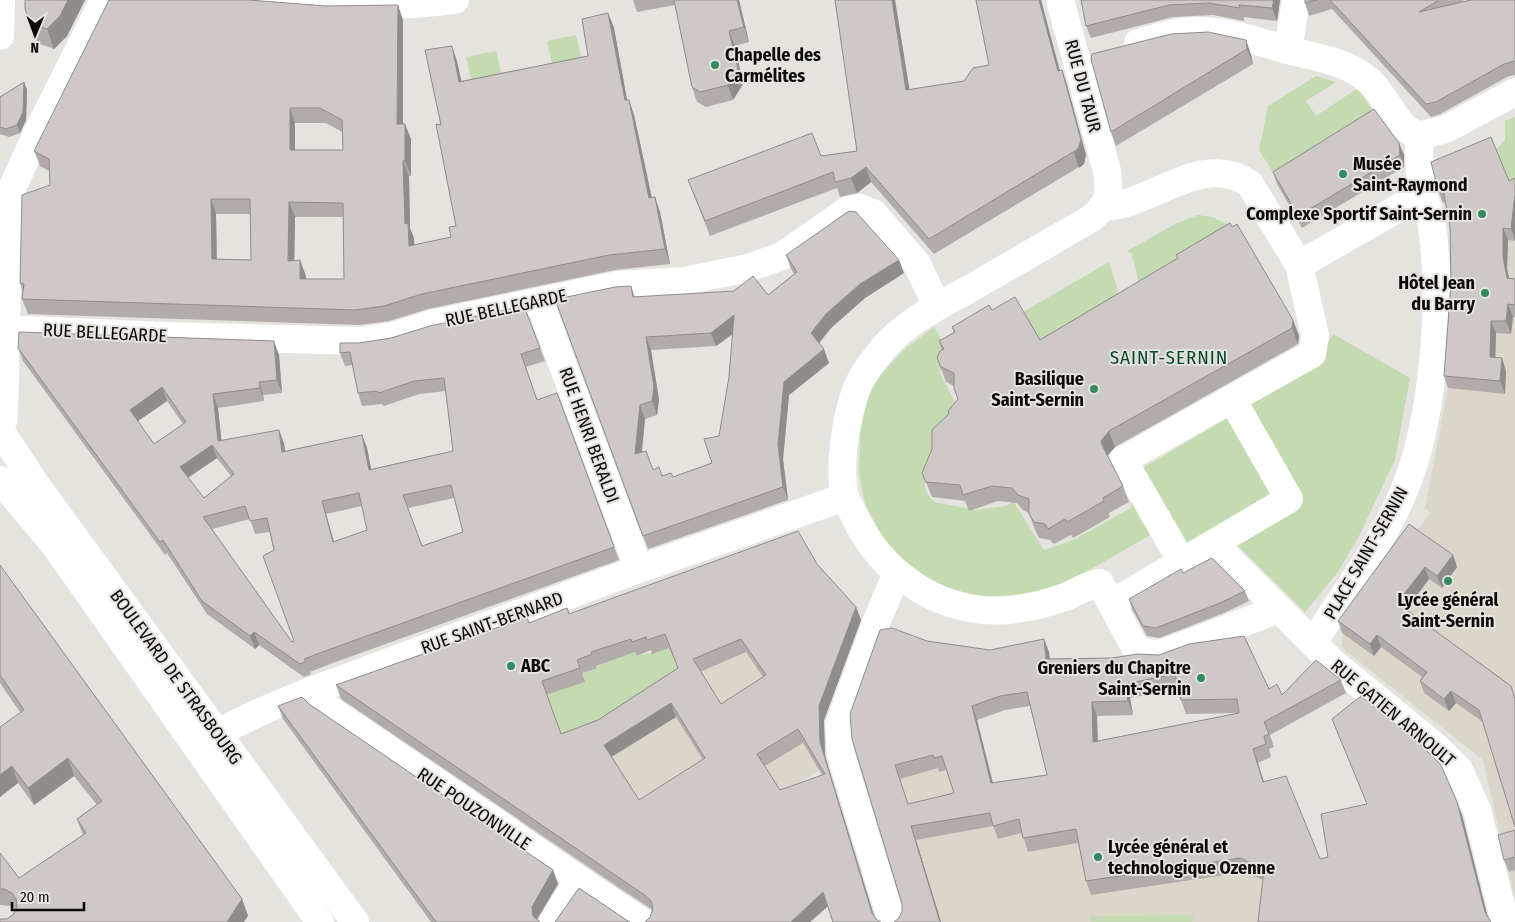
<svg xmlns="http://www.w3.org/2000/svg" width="1515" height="922" font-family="'Fira Sans Condensed',sans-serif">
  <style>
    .built { fill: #dbd6ca }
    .green { fill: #c4dbb2 }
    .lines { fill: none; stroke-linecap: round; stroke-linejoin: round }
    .street { stroke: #fff; stroke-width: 28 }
    .primary { stroke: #fff; stroke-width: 28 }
    .wall { fill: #b1acaa; fill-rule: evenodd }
    .shaded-wall { fill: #908c8b }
    .building { fill: #cec8c6; stroke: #908c8b; fill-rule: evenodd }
    .poi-dot { fill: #348a5e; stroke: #e5e3de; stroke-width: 2 }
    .labels { text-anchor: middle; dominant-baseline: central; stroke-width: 4; stroke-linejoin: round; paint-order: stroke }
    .poi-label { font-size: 18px; font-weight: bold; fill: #0c0b0a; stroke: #e5e3de; text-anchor: start }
    .street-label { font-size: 18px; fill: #0c0b0a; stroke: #e5e3de }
    .neighbourhood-label { font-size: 19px; letter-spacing: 1px; fill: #05482b; stroke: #e5e3de }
  </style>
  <rect width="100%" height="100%" fill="#e5e3de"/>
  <g class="built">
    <path d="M 1508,240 L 1515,241 L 1515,901 L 1483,760 L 1341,647 L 1343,633 L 1430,513 L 1425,508 L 1448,388 Z"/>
    <path d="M 746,652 L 807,740 L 819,733 L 829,764 L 624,896 L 519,823 L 566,752 L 697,673 Z"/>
    <path d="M 919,758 L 979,774 L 998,839 L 1060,825 L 1307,862 L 1341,853 L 1327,922 L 908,922 L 891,779 Z"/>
  </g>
  <g class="green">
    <path d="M 576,35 L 583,66 L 554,72 L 547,41 Z"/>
    <path d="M 496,51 L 503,81 L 473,88 L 466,57 Z"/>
    <path d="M 1316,76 L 1336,82 L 1306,101 L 1316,116 L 1358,88 L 1380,122 L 1281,185 L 1259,150 L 1268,106 Z"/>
    <path d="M 1515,117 L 1515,241 L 1496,150 L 1505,140 L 1505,121 Z"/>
    <path d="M 1198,215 L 1212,217 L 1230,225 L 1142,296 L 1132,254 L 1127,251 L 1177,223 Z"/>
    <path d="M 1109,262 L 1123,307 L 1046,353 L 1021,313 Z"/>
    <path d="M 934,327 L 950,354 L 945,357 L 940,373 L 963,417 L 932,454 L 925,485 L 927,494 L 934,502 L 976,510 L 1006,506 L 1013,501 L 1044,550 L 1073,540 L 1131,508 L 1131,501 L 1154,533 L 1065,584 L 1036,595 L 986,599 L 940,586 L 906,564 L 884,539 L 865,504 L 859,474 L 860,433 L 868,395 L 878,377 L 905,349 Z"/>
    <path d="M 1333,334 L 1410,378 L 1395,460 L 1359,536 L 1338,572 L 1305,612 L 1231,539 L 1297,499 L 1241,405 L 1318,359 Z"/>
    <path d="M 1229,417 L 1274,493 L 1187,546 L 1141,469 Z"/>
    <path d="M 669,648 L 697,673 L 566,748 L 546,695 L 584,682 L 582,673 L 635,650 L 637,656 Z"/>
    <path d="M 1194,915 L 1192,922 L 1091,922 L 1091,916 Z"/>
  </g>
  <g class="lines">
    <g class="street">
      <path d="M 257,0 C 324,6 389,9 455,0"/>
      <path d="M 1060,0 L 1107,171 C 1109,195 1111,201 1092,218 C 1052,241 1012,264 971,288 C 940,305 905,322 882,350 C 873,361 862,375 857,388 C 846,416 838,467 845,496 C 847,503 852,510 855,517 C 876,562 918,598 969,608 C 999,614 1033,608 1062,598 C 1075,594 1085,585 1100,583 L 1136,649 L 1152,654 L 1163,653 L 1279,609"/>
      <path d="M 0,36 L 1,0"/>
      <path d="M 1138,43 C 1156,38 1175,31 1194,31 C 1227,30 1256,41 1287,50 C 1314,57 1348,61 1369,81 C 1389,98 1393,126 1419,136"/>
      <path d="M 1288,50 L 1296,0"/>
      <path d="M 1419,136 L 1446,129 L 1515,92"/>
      <path d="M 1104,207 C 1155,204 1201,151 1250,184 L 1299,265 L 1315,335 L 1312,354 L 1123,460 L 1182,562"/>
      <path d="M 1299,265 L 1423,194"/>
      <path d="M 542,301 L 546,320 L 639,569"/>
      <path d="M 7,329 L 164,336 L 361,341 L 393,336 L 431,324 L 618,285 L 684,281 L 748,268 L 782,256 L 848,210 L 860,208 L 873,213 L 917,264 L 937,306"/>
      <path d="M 0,430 L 4,417 L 9,195 L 40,127 L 104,0"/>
      <path d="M 1214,544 L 1331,661 L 1436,747 L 1459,770 L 1477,810 L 1505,922"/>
      <path d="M 1112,603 L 1289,499 L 1232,399"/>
      <path d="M 1313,643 C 1344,594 1387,537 1407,483 C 1429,427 1438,343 1436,282 C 1436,260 1434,237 1430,214 C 1428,207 1424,200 1423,193 C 1419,174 1419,155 1419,136"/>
      <path d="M 311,691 L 323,705 L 642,922"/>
      <path d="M 198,745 C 234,722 273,706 311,691 L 639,569 L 845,497"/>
      <path d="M 552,922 L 579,880"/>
      <path d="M 892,922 L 841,755 L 839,725 L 878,618 L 897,573"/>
    </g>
    <g class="primary">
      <path d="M 0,430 L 34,482 L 355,922"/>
      <path d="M 0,480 L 54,544 L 320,922"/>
    </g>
  </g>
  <g class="wall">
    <path d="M 25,0 L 85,0 L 67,36 L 54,49 L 37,43 L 25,9 Z"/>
    <path d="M 633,0 L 739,0 L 749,42 L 735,46 L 743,84 L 733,100 L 706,107 L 697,102 L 692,87 L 675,5 L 637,12 Z"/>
    <path d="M 895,0 L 909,90 L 964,81 L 989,65 L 1041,0 L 1059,71 L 1062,70 L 1067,85 L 1086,155 L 1084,164 L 934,254 L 871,182 L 857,193 L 840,197 L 837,188 L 710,236 L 688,180 L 821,156 L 857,151 Z"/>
    <path d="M 1081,0 L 1280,0 L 1277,21 L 1244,17 L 1244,21 L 1213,15 L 1173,17 L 1091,38 L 1086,26 Z"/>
    <path d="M 1305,0 L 1464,0 L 1460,3 L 1515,0 L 1515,75 L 1509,76 L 1440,114 L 1431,117 L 1332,9 L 1309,16 L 1305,3 Z"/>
    <path d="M 608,13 L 614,28 L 627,100 L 629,100 L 634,115 L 652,198 L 660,212 L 670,264 L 615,270 L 428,309 L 389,321 L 360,325 L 28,314 L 22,299 L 23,292 L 20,283 L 50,185 L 49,171 L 40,166 L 34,151 L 403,20 L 403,124 L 411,139 L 411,176 L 409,176 L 410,228 L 414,238 L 414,245 L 451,237 L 456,226 L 441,125 L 457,61 L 461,81 L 588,56 ZM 295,123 L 326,123 L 342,132 L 343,150 L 295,150 ZM 216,214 L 251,214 L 251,260 L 217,259 ZM 295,217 L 343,217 L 344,279 L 306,279 L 306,276 L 294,261 Z"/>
    <path d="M 1246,40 L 1251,55 L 1253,64 L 1116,146 L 1111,132 Z"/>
    <path d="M 24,82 L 27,90 L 26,120 L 20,133 L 9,137 L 0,134 L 0,97 Z"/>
    <path d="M 1399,143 L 1404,155 L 1404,167 L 1302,228 L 1277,184 L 1273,172 Z"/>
    <path d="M 1431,162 L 1509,181 L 1515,178 L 1515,241 L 1508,240 L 1507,269 L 1509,278 L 1515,279 L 1515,317 L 1513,317 L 1511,334 L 1496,333 L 1495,358 L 1506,371 L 1505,394 L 1448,388 L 1444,376 L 1451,283 L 1450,227 L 1445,202 L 1443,203 L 1438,190 Z"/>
    <path d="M 786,255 L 899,260 L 904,273 L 865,298 L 831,328 L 819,343 L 829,363 L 789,395 L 783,459 L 788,500 L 648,549 L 556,302 L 631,286 L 635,297 L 768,295 L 794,274 L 791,269 ZM 733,334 L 729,377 L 719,436 L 712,463 L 673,477 L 663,476 L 653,470 L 642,452 L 645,419 L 657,415 L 659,400 L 651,350 L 716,346 Z"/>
    <path d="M 1176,255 L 1293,320 L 1299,336 L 1298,344 L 1115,447 L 1107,456 L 1123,486 L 1129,502 L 1109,513 L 1110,517 L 1073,538 L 1071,535 L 1054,544 L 1050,540 L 1039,538 L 1035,530 L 1029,513 L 1023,510 L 1017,503 L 998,501 L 969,511 L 965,501 L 932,497 L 922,473 L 949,414 L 958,399 L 954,386 L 946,382 L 937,358 L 942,350 L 939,341 L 954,333 L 952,327 L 992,310 L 1040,340 L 1178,259 Z"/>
    <path d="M 524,306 L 545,361 L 526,367 L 537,400 L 557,393 L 619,560 L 330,664 L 310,672 L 311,674 L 304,677 L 259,645 L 255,649 L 207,614 L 167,553 L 165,555 L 23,361 L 18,348 L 279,355 L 282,393 L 263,395 L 264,401 L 218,408 L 221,440 L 284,443 L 285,451 L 362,435 L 367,448 L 371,469 L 453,451 L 446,391 L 419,394 L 384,406 L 382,404 L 362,406 L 358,393 L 352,365 L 345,366 L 340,353 L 359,343 L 391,338 ZM 167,401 L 183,424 L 154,444 L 138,421 ZM 217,458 L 231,476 L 204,498 L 188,478 ZM 454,498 L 463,532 L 422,546 L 408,508 ZM 362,506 L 367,530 L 334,542 L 326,514 ZM 250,519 L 255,534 L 270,532 L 294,641 L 292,642 L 212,529 Z"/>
    <path d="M 1409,524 L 1453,555 L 1457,567 L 1442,588 L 1429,579 L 1406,609 L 1511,686 L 1483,722 L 1456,703 L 1449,711 L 1424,693 L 1420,681 L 1422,677 L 1381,647 L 1374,656 L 1342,633 L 1338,621 Z"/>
    <path d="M 817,564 L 856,607 L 861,620 L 824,720 L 828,906 L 810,922 L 645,922 L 650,917 L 652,911 L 651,909 L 341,699 L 336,685 L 529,623 ZM 669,648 L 678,668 L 598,720 L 561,734 L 546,695 L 585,682 L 582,673 L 597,668 L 596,666 L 635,652 L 637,656 L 651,650 L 652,654 ZM 746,652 L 763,677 L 721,704 L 700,672 ZM 676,717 L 703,760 L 639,800 L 612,757 ZM 803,743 L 822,775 L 780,790 L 765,766 Z"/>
    <path d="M 0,565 L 242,899 L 248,916 L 7,919 L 14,914 L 16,909 L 10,906 L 0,905 L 0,853 L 19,878 L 83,835 L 77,819 L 97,805 L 74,776 L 34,805 L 18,783 L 0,797 L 20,712 L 0,683 Z"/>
    <path d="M 1183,573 L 1245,591 L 1249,601 L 1224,613 L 1159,638 L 1147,636 L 1132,609 L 1129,599 Z"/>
    <path d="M 927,641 L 990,650 L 1049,652 L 1050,659 L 1112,658 L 1269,689 L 1282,695 L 1341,680 L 1346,693 L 1270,735 L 1274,747 L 1269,749 L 1271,757 L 1258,763 L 1264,782 L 1320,859 L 1328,857 L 1367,804 L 1332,719 L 1462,815 L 1487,915 L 1263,880 L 1245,872 L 1091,895 L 1086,881 L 1078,843 L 1028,852 L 1022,833 L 998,839 L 993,826 L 916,840 L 941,922 L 898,919 L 902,912 L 902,904 L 852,739 ZM 1178,688 L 1181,700 L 1186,714 L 1239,713 L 1098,741 L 1097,716 L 1133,715 L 1130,698 ZM 1030,706 L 1047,775 L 993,783 L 977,720 L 1005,710 ZM 938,768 L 939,772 L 946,770 L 954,793 L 908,804 L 900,779 Z"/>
    <path d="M 309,704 L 553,870 L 558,884 L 537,920 L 540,922 L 431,922 L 283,719 L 278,706 Z"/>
    <path d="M 1515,830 L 1515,870 L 1509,872 L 1504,860 Z"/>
  </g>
  <g class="shaded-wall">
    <path d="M 68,0 L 85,0 L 67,36 L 54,49 L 47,29 Z"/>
    <path d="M 737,0 L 739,0 L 749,42 L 744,27 Z"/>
    <path d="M 892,0 L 895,0 L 912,105 L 906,90 Z"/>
    <path d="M 1039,0 L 1041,0 L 1064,86 L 1058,71 Z"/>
    <path d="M 1274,0 L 1280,0 L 1277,21 L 1272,8 Z"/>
    <path d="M 398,5 L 403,20 L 403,139 L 397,124 Z"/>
    <path d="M 608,13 L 614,28 L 630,116 L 625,100 Z"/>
    <path d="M 729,31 L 735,46 L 743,84 L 733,100 L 728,85 Z"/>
    <path d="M 1246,40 L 1251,55 L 1253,64 L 1247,49 Z"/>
    <path d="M 452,46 L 457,61 L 465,97 L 459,82 Z"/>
    <path d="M 1062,70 L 1067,85 L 1086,155 L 1084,164 L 1079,168 L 1074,153 Z"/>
    <path d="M 24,82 L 27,90 L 26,120 L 20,133 L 17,125 Z"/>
    <path d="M 629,100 L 634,115 L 655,213 L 649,198 Z"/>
    <path d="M 290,108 L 295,123 L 295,165 L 290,150 Z"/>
    <path d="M 405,124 L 411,139 L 411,176 L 405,161 Z"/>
    <path d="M 1399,143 L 1404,155 L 1404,167 L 1400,155 Z"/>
    <path d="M 403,161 L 409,176 L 410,228 L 414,238 L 415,261 L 409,246 L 405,224 Z"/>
    <path d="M 866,167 L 871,182 L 857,193 L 851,178 Z"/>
    <path d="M 1515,194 L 1515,240 L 1511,229 Z"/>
    <path d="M 655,197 L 660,212 L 670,264 L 665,249 Z"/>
    <path d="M 211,199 L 216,214 L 217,274 L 212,259 Z"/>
    <path d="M 289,202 L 295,217 L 294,276 L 288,261 Z"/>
    <path d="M 1503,228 L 1508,240 L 1507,269 L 1512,290 L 1507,278 L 1503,257 Z"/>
    <path d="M 300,260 L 306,276 L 305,294 L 300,279 Z"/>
    <path d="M 899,260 L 904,273 L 865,298 L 831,328 L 816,347 L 811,333 L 826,314 L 860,284 Z"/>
    <path d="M 1508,304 L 1513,317 L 1511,334 L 1506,321 Z"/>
    <path d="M 734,315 L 739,329 L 716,346 L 711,333 Z"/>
    <path d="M 1293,320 L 1299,336 L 1298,344 L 1292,328 Z"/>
    <path d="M 1491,321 L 1496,333 L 1495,369 L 1490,357 Z"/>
    <path d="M 646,337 L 651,350 L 659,400 L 657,415 L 652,401 Z"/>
    <path d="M 274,341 L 279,355 L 282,393 L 277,380 Z"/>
    <path d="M 824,349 L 829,363 L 789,395 L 783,459 L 788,500 L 783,487 L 778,445 L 784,382 Z"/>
    <path d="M 1502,358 L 1506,371 L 1505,394 L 1500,381 Z"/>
    <path d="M 259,382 L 263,395 L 264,401 L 260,388 Z"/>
    <path d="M 162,387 L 167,401 L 135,423 L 130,410 Z"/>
    <path d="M 213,394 L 218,408 L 223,454 L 218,441 Z"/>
    <path d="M 640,405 L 645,419 L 640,468 L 635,454 Z"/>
    <path d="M 279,430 L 284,443 L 287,465 L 282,452 Z"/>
    <path d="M 1109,431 L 1115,447 L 1107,456 L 1101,441 Z"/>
    <path d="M 362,435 L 367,448 L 374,483 L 369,470 Z"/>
    <path d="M 212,445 L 217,458 L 184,480 L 180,467 Z"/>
    <path d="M 322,501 L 326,514 L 338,556 L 333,542 Z"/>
    <path d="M 1453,555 L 1457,567 L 1442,588 L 1437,576 Z"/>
    <path d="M 1425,567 L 1429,579 L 1402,615 L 1397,603 Z"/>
    <path d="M 856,607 L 861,620 L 824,720 L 825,756 L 876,922 L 872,913 L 820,742 L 819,706 Z"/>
    <path d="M 254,632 L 259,645 L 255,649 L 250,636 Z"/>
    <path d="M 1377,635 L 1381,647 L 1374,656 L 1370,644 Z"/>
    <path d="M 1044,639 L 1049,652 L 1051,673 L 1046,659 Z"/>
    <path d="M 1125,684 L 1130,698 L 1133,715 L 1128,701 Z"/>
    <path d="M 1451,691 L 1456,703 L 1449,711 L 1444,699 Z"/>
    <path d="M 1092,702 L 1097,716 L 1098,756 L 1093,742 Z"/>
    <path d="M 671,703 L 676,717 L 609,758 L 604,745 Z"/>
    <path d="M 972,706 L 977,720 L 996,796 L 991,783 Z"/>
    <path d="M 1253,749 L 1258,763 L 1268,796 L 1263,782 Z"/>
    <path d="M 68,758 L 74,776 L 34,805 L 28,788 Z"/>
    <path d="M 12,766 L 18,783 L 0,797 L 0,775 Z"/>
    <path d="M 1457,802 L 1462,815 L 1489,922 L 1485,912 Z"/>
    <path d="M 911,826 L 916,840 L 941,922 L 940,922 Z"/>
    <path d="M 553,870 L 558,884 L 536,921 L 533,916 L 532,907 Z"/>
    <path d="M 823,892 L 828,906 L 810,922 L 791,922 Z"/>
    <path d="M 242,899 L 248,916 L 244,922 L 227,922 Z"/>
  </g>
  <g class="building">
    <path d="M 25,0 L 68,0 L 60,16 L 47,29 L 30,23 L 25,9 Z"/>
    <path d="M 109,0 L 249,0 L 326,6 L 398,5 L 397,124 L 405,124 L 405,161 L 403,161 L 405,224 L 408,223 L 409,246 L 451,237 L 449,227 L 456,226 L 436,124 L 441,125 L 425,50 L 452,46 L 459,82 L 588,56 L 582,19 L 608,13 L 625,100 L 629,100 L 649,198 L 655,197 L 665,249 L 609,255 L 422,294 L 384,306 L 355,310 L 22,299 L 24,284 L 20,283 L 22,195 L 50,185 L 49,159 L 34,151 ZM 290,108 L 320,108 L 342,120 L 343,150 L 290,150 ZM 211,199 L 250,199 L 251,260 L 212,259 ZM 289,202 L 343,203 L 344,279 L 300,279 L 300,260 L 288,261 Z"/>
    <path d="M 674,0 L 737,0 L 744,27 L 729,31 L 738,69 L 728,85 L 700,92 L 692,87 Z"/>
    <path d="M 835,0 L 892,0 L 906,90 L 964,81 L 973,68 L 989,65 L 976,0 L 1039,0 L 1058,71 L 1062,70 L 1081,140 L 1078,149 L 929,239 L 866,167 L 851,178 L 835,182 L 833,172 L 705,221 L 688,180 L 812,133 L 821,156 L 857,151 Z"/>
    <path d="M 1081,0 L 1274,0 L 1272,8 L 1239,5 L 1240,8 L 1209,3 L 1169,5 L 1086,26 Z"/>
    <path d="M 1305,0 L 1317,0 L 1305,3 Z"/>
    <path d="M 1330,0 L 1439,0 L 1419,12 L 1471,0 L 1515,0 L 1515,61 L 1504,64 L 1436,102 L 1426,104 Z"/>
    <path d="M 1208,32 L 1246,40 L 1247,49 L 1111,132 L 1091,59 L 1092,54 L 1171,34 Z"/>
    <path d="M 24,82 L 23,112 L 17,125 L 6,129 L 0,127 L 0,97 Z"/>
    <path d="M 1374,109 L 1399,143 L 1400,155 L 1298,216 L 1273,172 Z"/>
    <path d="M 1491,137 L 1509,181 L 1515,178 L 1515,194 L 1511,229 L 1503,228 L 1503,257 L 1507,278 L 1515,279 L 1515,305 L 1508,304 L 1506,321 L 1491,321 L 1490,357 L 1502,358 L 1500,381 L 1444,376 L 1451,283 L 1450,227 L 1443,189 L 1438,190 L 1431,162 Z"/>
    <path d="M 849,211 L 856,212 L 899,260 L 860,284 L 826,314 L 811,333 L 824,349 L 784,382 L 778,445 L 783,487 L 643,536 L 556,302 L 557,299 L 615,287 L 631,286 L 633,297 L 734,291 L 753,276 L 768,295 L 797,272 L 786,255 ZM 734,315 L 729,377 L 719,436 L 704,439 L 712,463 L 673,477 L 671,473 L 662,476 L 659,467 L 653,470 L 646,451 L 635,454 L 640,405 L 652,401 L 654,387 L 646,337 L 711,333 Z"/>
    <path d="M 1230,223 L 1232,227 L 1237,224 L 1293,320 L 1292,328 L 1109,431 L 1101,441 L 1102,445 L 1123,486 L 1103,498 L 1104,501 L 1067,522 L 1065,519 L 1048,529 L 1045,524 L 1034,522 L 1029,514 L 1029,499 L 1018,495 L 1012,488 L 992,486 L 963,495 L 960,485 L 926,482 L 922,473 L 932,449 L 932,430 L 949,414 L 948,411 L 958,399 L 954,388 L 954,373 L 941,367 L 937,358 L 940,351 L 944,349 L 939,341 L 955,332 L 952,327 L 989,305 L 992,310 L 1015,297 L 1040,340 L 1178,258 L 1176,255 Z"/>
    <path d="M 524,306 L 540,348 L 521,354 L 537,400 L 557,393 L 614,547 L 325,651 L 304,659 L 306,661 L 300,664 L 254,632 L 250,636 L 202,601 L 163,540 L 160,542 L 18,348 L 19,332 L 274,341 L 277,380 L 259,382 L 260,388 L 213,394 L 218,441 L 279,430 L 282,452 L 362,435 L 369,470 L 453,451 L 444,378 L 414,381 L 379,393 L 377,391 L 358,393 L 350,352 L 340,353 L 340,343 L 359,343 L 391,338 L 430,326 ZM 162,387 L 186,422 L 154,444 L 130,410 ZM 212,445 L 234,474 L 204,498 L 180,467 ZM 451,485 L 463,532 L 422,546 L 403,495 ZM 359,493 L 367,530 L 333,542 L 322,501 ZM 245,506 L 250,521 L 267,518 L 274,550 L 263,556 L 294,641 L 292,642 L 203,517 Z"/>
    <path d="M 1409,524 L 1453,555 L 1437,576 L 1425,567 L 1397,603 L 1511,686 L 1515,699 L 1515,827 L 1479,710 L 1451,691 L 1444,699 L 1420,681 L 1427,672 L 1377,635 L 1370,644 L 1338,621 Z"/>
    <path d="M 798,531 L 817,564 L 856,607 L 819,706 L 820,742 L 872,913 L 877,920 L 881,922 L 833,922 L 823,892 L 791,922 L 645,922 L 650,917 L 653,909 L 651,901 L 646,896 L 336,685 L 527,617 L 529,623 L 567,608 L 569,614 ZM 665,634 L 678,668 L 598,720 L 561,734 L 542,681 L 580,668 L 577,660 L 592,654 L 591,652 L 631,639 L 632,642 L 646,637 L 647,640 ZM 741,639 L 766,675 L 721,704 L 693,659 ZM 671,703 L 705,758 L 639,800 L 604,745 ZM 798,729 L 825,774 L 780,790 L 757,754 Z"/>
    <path d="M 1212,558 L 1245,591 L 1220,603 L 1156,628 L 1143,626 L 1129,599 L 1181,569 L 1183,573 Z"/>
    <path d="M 0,565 L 242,899 L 227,922 L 0,922 L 0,919 L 7,919 L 14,914 L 17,906 L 16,899 L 12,893 L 4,889 L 0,889 L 0,853 L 19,878 L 86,833 L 77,819 L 102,801 L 68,758 L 28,788 L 12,766 L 0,775 L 0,727 L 24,710 L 0,675 Z"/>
    <path d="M 892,628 L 927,641 L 990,650 L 1044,639 L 1046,659 L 1112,658 L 1137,654 L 1159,655 L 1189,644 L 1244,636 L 1269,689 L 1277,684 L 1282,695 L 1316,660 L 1341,680 L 1264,722 L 1269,734 L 1264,736 L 1266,744 L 1253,749 L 1263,782 L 1286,776 L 1320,859 L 1328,857 L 1321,814 L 1367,804 L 1332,719 L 1361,696 L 1421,745 L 1441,765 L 1457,802 L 1485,912 L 1491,922 L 1258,922 L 1264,870 L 1241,858 L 1086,881 L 1076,829 L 1023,838 L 1019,819 L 993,826 L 990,813 L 911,826 L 940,922 L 894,922 L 898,919 L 902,912 L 902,904 L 852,739 L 850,714 L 880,630 ZM 1175,674 L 1181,700 L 1237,699 L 1239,713 L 1093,742 L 1092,702 L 1128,701 L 1125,684 ZM 1027,692 L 1047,775 L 991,783 L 972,706 L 1000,696 ZM 933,755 L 934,758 L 942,756 L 954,793 L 908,804 L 895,765 Z"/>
    <path d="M 302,697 L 309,704 L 553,870 L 532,907 L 533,916 L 540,922 L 436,922 L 278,706 Z"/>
    <path d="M 1515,830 L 1515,857 L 1504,860 L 1498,835 Z"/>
    <path d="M 579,888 L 628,921 L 630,922 L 555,922 Z"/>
  </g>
  <g class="poi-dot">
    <circle cx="715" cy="65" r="5"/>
    <circle cx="1343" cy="174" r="5"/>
    <circle cx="1482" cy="214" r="5"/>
    <circle cx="1485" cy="293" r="5"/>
    <circle cx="1094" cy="389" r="5"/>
    <circle cx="1448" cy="581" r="5"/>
    <circle cx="511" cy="666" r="5"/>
    <circle cx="1201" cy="678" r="5"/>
    <circle cx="1098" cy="857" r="5"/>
  </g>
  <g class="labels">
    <g class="poi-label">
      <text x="725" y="55">Chapelle des<tspan x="725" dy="21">Carmélites</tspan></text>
      <text x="1353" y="164">Musée<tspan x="1353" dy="21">Saint-Raymond</tspan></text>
      <text x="1472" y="214" text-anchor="end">Complexe Sportif Saint-Sernin</text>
      <text x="1475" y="283" text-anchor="end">Hôtel Jean<tspan x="1475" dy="21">du Barry</tspan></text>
      <text x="1084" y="379" text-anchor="end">Basilique<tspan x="1084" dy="21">Saint-Sernin</tspan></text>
      <text x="1448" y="600" text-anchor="middle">Lycée général<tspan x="1448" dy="21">Saint-Sernin</tspan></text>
      <text x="521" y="666">ABC</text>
      <text x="1191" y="668" text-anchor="end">Greniers du Chapitre<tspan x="1191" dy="21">Saint-Sernin</tspan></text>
      <text x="1108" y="847">Lycée général et<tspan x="1108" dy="21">technologique Ozenne</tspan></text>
    </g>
    <g class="street-label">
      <text transform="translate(1083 86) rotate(75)">RUE DU TAUR</text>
      <text transform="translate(506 308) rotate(-12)">RUE BELLEGARDE</text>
      <text transform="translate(105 333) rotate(3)">RUE BELLEGARDE</text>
      <text transform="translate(589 435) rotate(70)">RUE HENRI BERALDI</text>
      <text transform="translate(1366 553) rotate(-60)">PLACE SAINT-SERNIN</text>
      <text transform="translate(492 623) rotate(-20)">RUE SAINT-BERNARD</text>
      <text transform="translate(176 677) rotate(54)">BOULEVARD DE STRASBOURG</text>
      <text transform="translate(1393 713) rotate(40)">RUE GATIEN ARNOULT</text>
      <text transform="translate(474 809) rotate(34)">RUE POUZONVILLE</text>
    </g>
    <g class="neighbourhood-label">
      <text x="1169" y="357">SAINT-SERNIN</text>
    </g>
  </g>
  <g transform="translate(35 35) rotate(181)" stroke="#e5e3de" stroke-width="4" paint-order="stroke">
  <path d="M0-4L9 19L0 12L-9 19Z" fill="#0c0b0a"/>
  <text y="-8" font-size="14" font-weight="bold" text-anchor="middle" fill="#0c0b0a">N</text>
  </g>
  <path d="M12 902v8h72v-8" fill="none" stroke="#0c0b0a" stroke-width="2.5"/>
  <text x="20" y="902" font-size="15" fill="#0c0b0a" stroke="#e5e3de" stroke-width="4" paint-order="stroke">20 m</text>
</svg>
